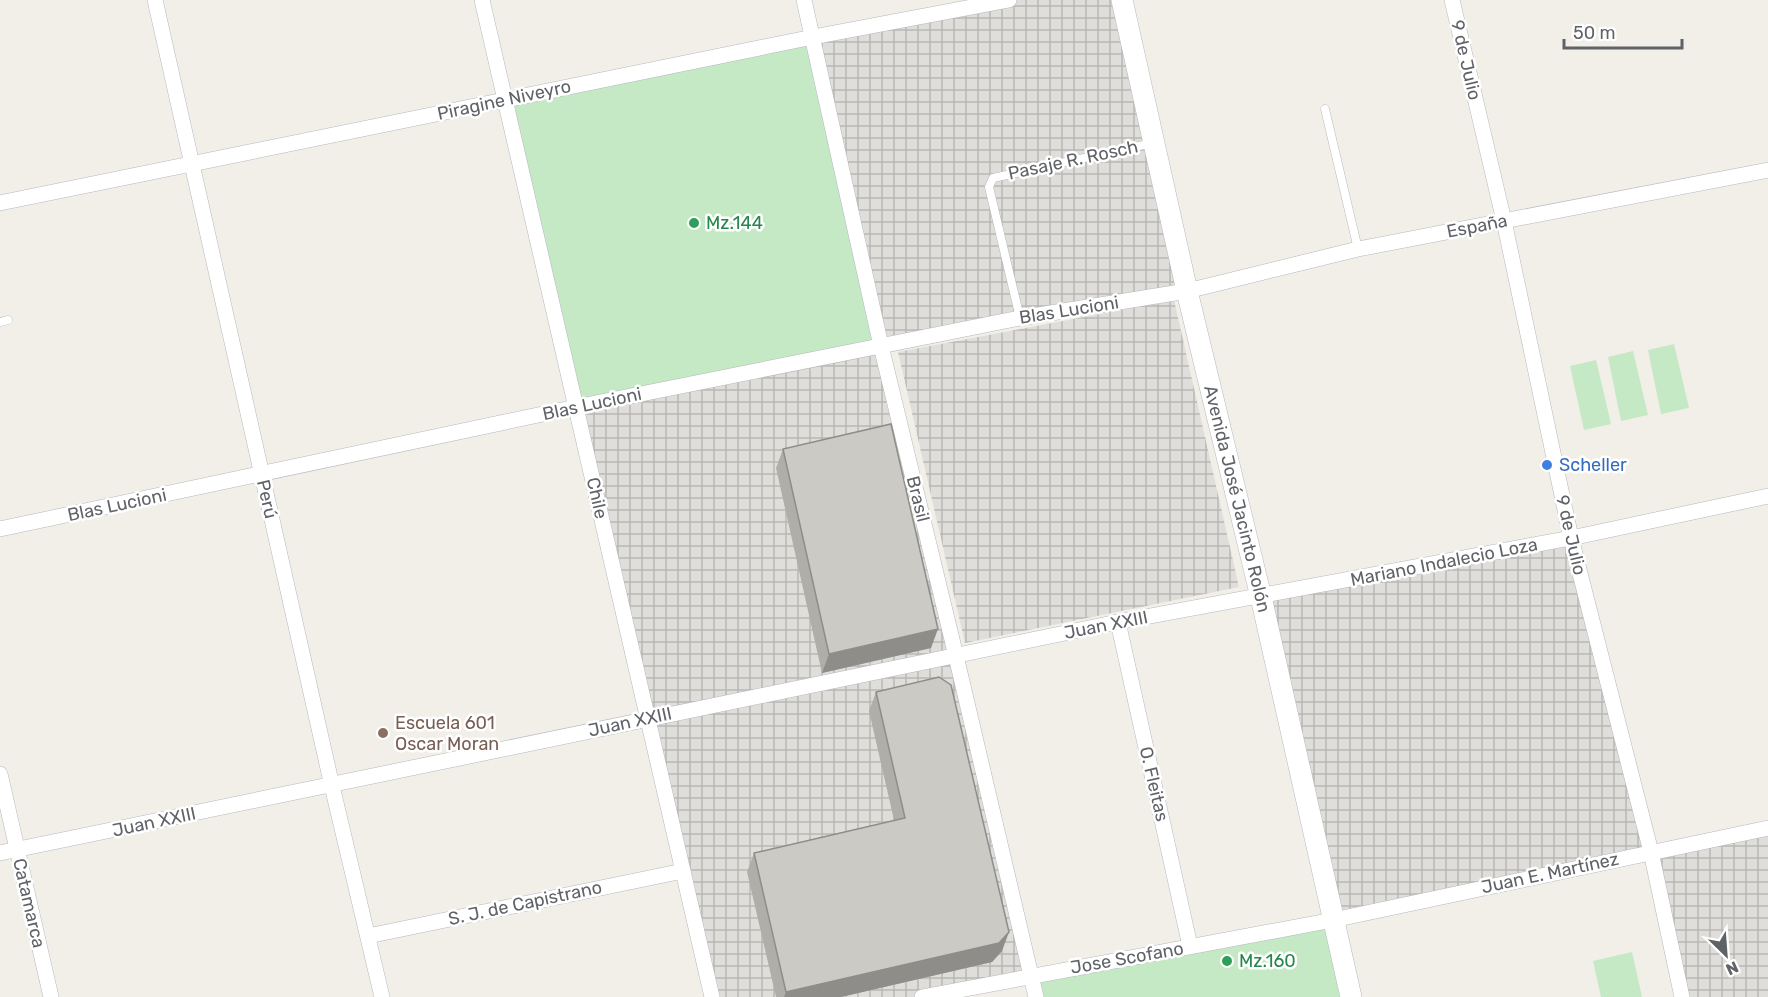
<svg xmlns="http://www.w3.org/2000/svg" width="1768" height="997" font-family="Rubik,sans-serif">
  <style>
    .industrial { fill: url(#industrial-grid) }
    .green { fill: #c5e8c5 }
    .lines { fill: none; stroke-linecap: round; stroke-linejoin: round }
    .lane-casing { stroke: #b5b8bc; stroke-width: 9 }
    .street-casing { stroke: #b5b8bc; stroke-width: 16 }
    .secondary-casing { stroke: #b6babf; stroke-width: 22 }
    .lane { stroke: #fff; stroke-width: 8 }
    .street { stroke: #fff; stroke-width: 15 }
    .secondary { stroke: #fff; stroke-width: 21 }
    .wall { fill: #afaea9 }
    .shaded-wall { fill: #8f8d8a }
    .building { fill: #cccac5; stroke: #8f8d8a; stroke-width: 1.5 }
    .leisure-dot { fill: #2e9e5b; stroke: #fff; stroke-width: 2 }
    .shop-dot { fill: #3f7fe0; stroke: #fff; stroke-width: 2 }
    .education-dot { fill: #8d6e63; stroke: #fff; stroke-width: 2 }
    .labels { text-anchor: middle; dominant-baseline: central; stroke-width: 5; stroke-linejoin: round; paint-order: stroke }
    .street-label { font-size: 18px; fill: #5f6368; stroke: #fff }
    .leisure-label { font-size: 18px; fill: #27864d; stroke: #fff; text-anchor: start }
    .shop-label { font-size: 18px; fill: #366cbe; stroke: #fff; text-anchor: start }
    .education-label { font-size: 18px; fill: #785e54; stroke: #fff; text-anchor: start }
  </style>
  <defs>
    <pattern id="industrial-grid" width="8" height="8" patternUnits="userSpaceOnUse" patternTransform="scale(1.5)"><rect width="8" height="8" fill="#e0deda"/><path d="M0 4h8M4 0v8" fill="none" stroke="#b9b8b5"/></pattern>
  </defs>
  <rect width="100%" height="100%" fill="#f1efe8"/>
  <g class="industrial">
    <path d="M 1009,0 L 1122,0 L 1187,291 L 881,346 L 1031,976 L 922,997 L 712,997 L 576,407 L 813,37 Z"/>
    <path d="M 1174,300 L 1239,587 L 965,643 L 898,352 Z"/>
    <path d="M 1571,538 L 1650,851 L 1768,828 L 1768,997 L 1682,997 L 1650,852 L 1333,920 L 1261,597 Z"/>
  </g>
  <g class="green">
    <path d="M 813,37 L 881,346 L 576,407 L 505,100 Z"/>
    <path d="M 1674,344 L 1689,408 L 1661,414 L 1648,350 Z"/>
    <path d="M 1633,351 L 1648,415 L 1621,421 L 1608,357 Z"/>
    <path d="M 1596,360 L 1611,424 L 1584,430 L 1570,366 Z"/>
    <path d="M 1333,920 L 1351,997 L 1036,997 L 1031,976 Z"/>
    <path d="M 1632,952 L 1642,997 L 1601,997 L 1593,961 Z"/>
  </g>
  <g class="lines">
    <g class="lane-casing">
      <g id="lane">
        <path d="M 1325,109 L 1358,249"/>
        <path d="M 1020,318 L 989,187 L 993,178 L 1153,143"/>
        <path d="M 0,322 L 8,320"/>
      </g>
    </g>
    <g class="street-casing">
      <g id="street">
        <path d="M 155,0 L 332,786 L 382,997"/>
        <path d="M 482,0 L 712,997"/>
        <path d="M 804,0 L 881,346 L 956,656 L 1036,997"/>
        <path d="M 1452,0 L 1504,221 L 1571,538 L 1651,852 L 1682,997"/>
        <path d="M 0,203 L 813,37 L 1009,0"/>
        <path d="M 0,529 L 576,407 L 1020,318 L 1187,291 L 1358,249 L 1768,170"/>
        <path d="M 1118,622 L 1190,946"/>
        <path d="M 0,774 L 51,997"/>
        <path d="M 0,853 L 1118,622 L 1571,538 L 1768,496"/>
        <path d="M 368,936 L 683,871"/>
        <path d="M 922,997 L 1333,920 L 1768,828"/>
      </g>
    </g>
    <g class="secondary-casing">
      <g id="secondary">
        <path id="s1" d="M 1122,0 L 1187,291 L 1261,597 L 1351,997"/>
      </g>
    </g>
    <use href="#lane" class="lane"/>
    <use href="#street" class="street"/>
    <use href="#secondary" class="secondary"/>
  </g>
  <g class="wall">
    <path d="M 783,449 L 931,648 L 822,673 L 776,468 Z"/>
    <path d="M 876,692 L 1002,951 L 992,962 L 841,997 L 776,997 L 747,872 L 754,853 L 894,820 L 869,711 Z"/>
  </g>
  <g class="shaded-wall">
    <path d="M 938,629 L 931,648 L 822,673 L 829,654 Z"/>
    <path d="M 1009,932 L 1002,951 L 992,962 L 841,997 L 784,997 L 786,992 Z"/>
  </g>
  <g class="building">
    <path d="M 891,424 L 938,629 L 829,654 L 783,449 Z"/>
    <path d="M 939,677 L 951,685 L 1009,932 L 999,943 L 786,992 L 754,853 L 905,818 L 876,692 Z"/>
  </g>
  <g class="leisure-dot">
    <circle cx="694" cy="223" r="6"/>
    <circle cx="1227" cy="961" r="6"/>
  </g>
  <circle class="shop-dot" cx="1547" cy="465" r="6"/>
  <circle class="education-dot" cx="383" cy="733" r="6"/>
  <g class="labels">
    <g class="street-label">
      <text transform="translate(1466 60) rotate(77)">9 de Julio</text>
      <text transform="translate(504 100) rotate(-12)">Piragine Niveyro</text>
      <text transform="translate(1073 160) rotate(-12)">Pasaje R. Rosch</text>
      <text transform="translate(1477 226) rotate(-11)">España</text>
      <text transform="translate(1069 310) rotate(-9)">Blas Lucioni</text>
      <text transform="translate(592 404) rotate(-12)">Blas Lucioni</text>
      <text transform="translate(597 498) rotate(77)">Chile</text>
      <text stroke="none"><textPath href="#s1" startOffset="512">Avenida José Jacinto Rolón</textPath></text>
      <text transform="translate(267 499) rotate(77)">Perú</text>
      <text transform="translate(918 499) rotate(76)">Brasil</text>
      <text transform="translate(117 505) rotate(-12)">Blas Lucioni</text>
      <text transform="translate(1571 535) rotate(77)">9 de Julio</text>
      <text transform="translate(1444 562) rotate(-11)">Mariano Indalecio Loza</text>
      <text transform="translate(1106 625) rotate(-11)">Juan XXIII</text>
      <text transform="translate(630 722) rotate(-12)">Juan XXIII</text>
      <text transform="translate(1154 784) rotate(77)">O. Fleitas</text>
      <text transform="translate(154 822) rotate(-12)">Juan XXIII</text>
      <text transform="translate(1550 873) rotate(-12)">Juan E. Martínez</text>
      <text transform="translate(29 903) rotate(77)">Catamarca</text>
      <text transform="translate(525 903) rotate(-12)">S. J. de Capistrano</text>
      <text transform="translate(1127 958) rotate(-10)">Jose Scofano</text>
    </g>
    <g class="leisure-label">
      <text x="706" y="223">Mz.144</text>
      <text x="1239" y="961">Mz.160</text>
    </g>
    <g class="shop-label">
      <text x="1559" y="465">Scheller</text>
    </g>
    <g class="education-label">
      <text x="395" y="723">Escuela 601<tspan x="395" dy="21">Oscar Moran</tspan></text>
    </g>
  </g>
  <g transform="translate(1726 955) rotate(155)" stroke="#ffffff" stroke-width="4.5" paint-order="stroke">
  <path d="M0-4.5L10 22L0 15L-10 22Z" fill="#5f6368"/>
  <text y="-9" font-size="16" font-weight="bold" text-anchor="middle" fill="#5f6368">N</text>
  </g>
  <path d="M1564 39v9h118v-9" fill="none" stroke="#5f6368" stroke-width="3"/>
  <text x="1573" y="39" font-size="18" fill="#5f6368" stroke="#ffffff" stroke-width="4.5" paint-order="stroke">50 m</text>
</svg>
